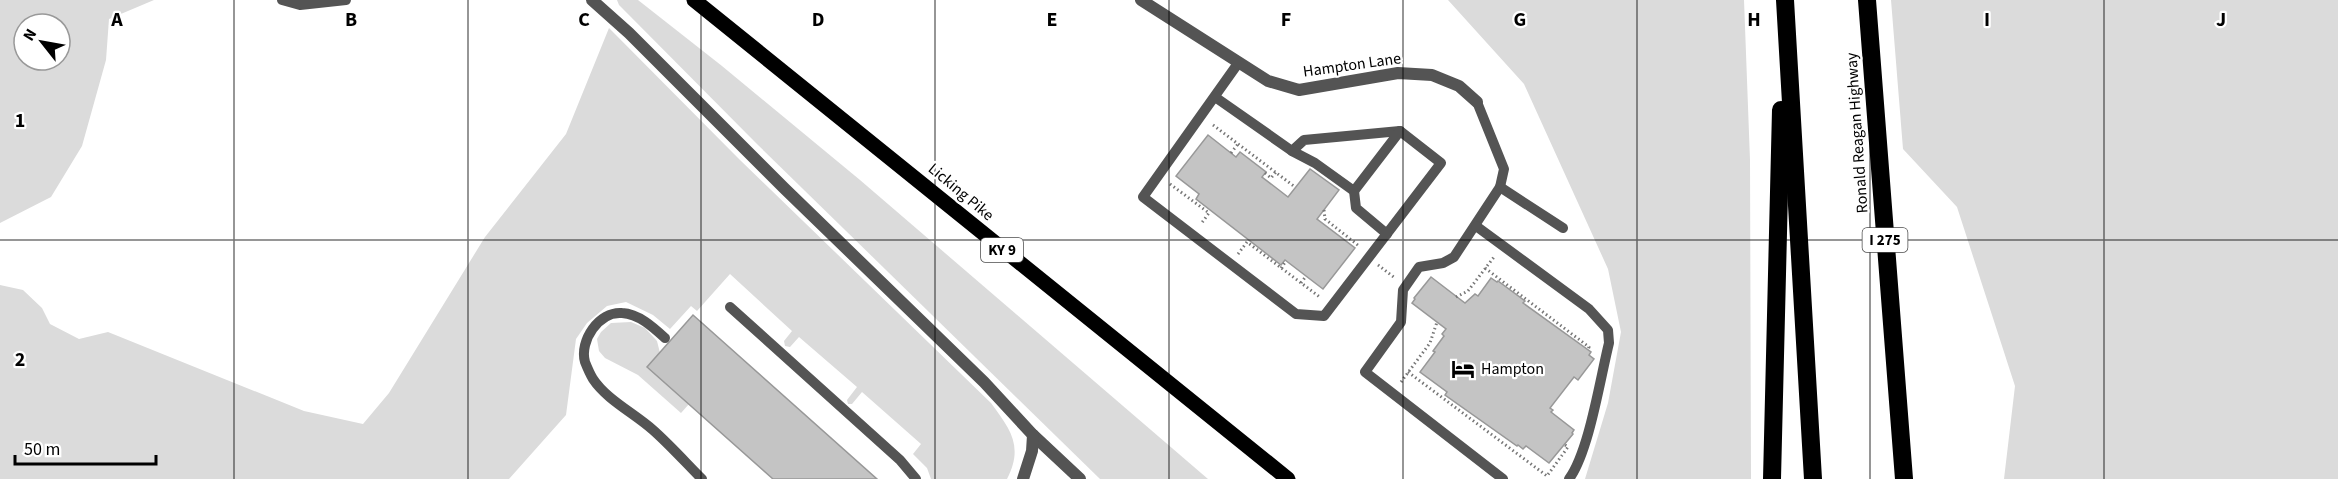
<svg xmlns="http://www.w3.org/2000/svg" width="2338" height="479" font-family="'Source Sans 3',sans-serif">
  <style>
    .green { fill: #dbdbdb; fill-rule: evenodd }
    .building { fill: #c4c4c4; stroke: #989898; stroke-width: 1.5 }
    .lines { fill: none; stroke-linecap: round; stroke-linejoin: round }
    .path { stroke: #767676; stroke-width: 3; stroke-dasharray: 1.5 3; stroke-linecap: butt }
    .lane { stroke: #545454; stroke-width: 10 }
    .street { stroke: #545454; stroke-width: 12 }
    .primary { stroke: #000; stroke-width: 15 }
    .highway { stroke: #000; stroke-width: 18 }
    .grid { fill: none; stroke: #000; stroke-width: 1.5; stroke-opacity: 0.55 }
    .labels { text-anchor: middle; dominant-baseline: central; stroke-width: 4.5; stroke-linejoin: round; paint-order: stroke }
    .shield { fill: #fff; stroke: #4c4c4c; stroke-width: 1.5 }
    .shield-label { font-size: 15px; font-weight: bold; fill: #000 }
    .street-label { font-size: 16px; fill: #000; stroke: #fff }
    .poi-label { font-size: 16px; fill: #000; stroke: #fff; text-anchor: start }
    .grid-label { font-size: 20px; text-anchor: middle; font-weight: bold; fill: #000; stroke: #fff; stroke-width: 4.5; stroke-linejoin: round; paint-order: stroke }
  </style>
  <rect width="100%" height="100%" fill="#fff"/>
  <g class="green">
    <path d="M 0,0 L 154,0 L 109,19 L 106,60 L 82,146 L 51,197 L 0,223 ZM 24,24 L 60,24 L 60,60 L 24,60 Z"/>
    <path d="M 617,0 L 638,0 L 722,66 L 860,180 L 1208,479 L 1100,479 L 758,145 L 619,5 Z"/>
    <path d="M 1448,0 L 1744,0 L 1750,160 L 1751,479 L 1585,479 L 1608,403 L 1621,332 L 1608,269 L 1524,84 Z"/>
    <path d="M 1891,0 L 2338,0 L 2338,479 L 2004,479 L 2015,386 L 1957,207 L 1903,149 Z"/>
    <path d="M 609,28 L 740,160 L 991,403 C 1010,429 1024,446 1007,479 L 931,479 L 927,468 L 913,454 L 921,444 L 862,392 L 852,404 L 848,404 L 847,400 L 857,387 L 799,337 L 790,347 L 785,346 L 784,341 L 792,331 L 730,274 L 697,311 L 691,306 L 670,329 L 653,315 L 626,302 L 607,306 L 587,323 L 576,339 L 566,415 L 509,479 L 0,479 L 0,285 L 23,290 L 42,308 L 50,324 L 79,339 L 108,332 L 304,411 L 363,424 L 389,393 L 485,237 L 566,134 Z"/>
    <path d="M 631,322 L 645,328 L 657,341 L 660,353 L 689,404 L 681,413 L 638,375 L 605,358 L 599,351 L 597,339 L 601,332 L 611,323 Z"/>
  </g>
  <g class="building">
    <path d="M 1208,135 L 1236,157 L 1240,152 L 1266,172 L 1262,177 L 1288,197 L 1310,169 L 1339,190 L 1317,219 L 1355,248 L 1323,289 L 1285,260 L 1281,265 L 1196,199 L 1199,194 L 1176,176 Z"/>
    <path d="M 1431,277 L 1465,303 L 1475,294 L 1478,296 L 1491,278 L 1497,282 L 1498,281 L 1525,301 L 1523,303 L 1591,352 L 1589,355 L 1594,359 L 1578,380 L 1574,377 L 1550,408 L 1553,410 L 1551,412 L 1574,430 L 1572,433 L 1573,434 L 1549,463 L 1526,446 L 1523,449 L 1518,445 L 1517,446 L 1445,395 L 1447,392 L 1420,372 L 1435,352 L 1433,351 L 1444,336 L 1442,334 L 1446,329 L 1412,303 L 1415,299 L 1414,298 Z"/>
    <path d="M 693,315 L 877,479 L 773,479 L 647,367 Z"/>
  </g>
  <g class="lines">
    <g class="path">
      <path d="M 1213,125 L 1295,187"/>
      <path d="M 1231,153 L 1238,144"/>
      <path d="M 1265,173 L 1271,178 L 1276,172"/>
      <path d="M 1170,184 L 1209,213 L 1201,224"/>
      <path d="M 1324,210 L 1325,219 L 1359,246"/>
      <path d="M 1238,254 L 1247,242 L 1321,298"/>
      <path d="M 1378,265 L 1395,278"/>
      <path d="M 1281,268 L 1286,261"/>
      <path d="M 1485,268 L 1589,347 L 1588,350"/>
      <path d="M 1301,283 L 1306,276"/>
      <path d="M 1456,297 L 1468,291 L 1494,257"/>
      <path d="M 1408,372 L 1547,476 L 1568,447 L 1565,445"/>
      <path d="M 1401,382 L 1430,343 L 1437,322"/>
    </g>
    <g class="lane">
      <path d="M 282,0 L 300,5 L 346,0"/>
      <path d="M 1215,97 L 1292,151 L 1304,140 L 1400,131 L 1441,163 L 1324,316 L 1296,314 L 1143,197 L 1239,62"/>
      <path d="M 1477,102 L 1504,169 L 1500,187 L 1454,257 L 1443,263 L 1419,267 L 1403,290 L 1401,322 L 1365,372 L 1503,479"/>
      <path d="M 1292,151 L 1315,163 L 1354,191 L 1356,208 L 1387,234"/>
      <path d="M 1500,187 L 1563,228"/>
      <path d="M 1354,191 L 1400,131"/>
      <path d="M 1476,226 L 1589,309 L 1608,330 L 1609,343 C 1600,379 1589,452 1569,479"/>
      <path d="M 730,307 L 900,460 L 916,479"/>
      <path d="M 665,338 C 653,327 639,314 622,313 C 599,311 579,341 585,362 C 587,367 590,374 593,379 C 607,400 634,413 653,430 C 670,445 686,463 702,479"/>
    </g>
    <g class="street">
      <path d="M 592,0 L 629,33 L 784,188 L 984,382 L 1033,435 L 1080,479"/>
      <path d="M 1141,0 L 1268,81 L 1299,90 L 1398,73 L 1432,75 L 1459,86 L 1477,102"/>
      <path d="M 1023,479 L 1032,451 L 1033,435"/>
    </g>
    <path class="primary" d="M 694,0 L 1288,479"/>
    <g class="highway">
      <path d="M 1785,0 L 1813,479"/>
      <path d="M 1867,0 L 1904,479"/>
      <path d="M 1772,479 L 1781,110"/>
    </g>
  </g>
  <path class="grid" d="M 234,0 L 234,479M 468,0 L 468,479M 701,0 L 701,479M 935,0 L 935,479M 1169,0 L 1169,479M 1403,0 L 1403,479M 1637,0 L 1637,479M 1870,0 L 1870,479M 2104,0 L 2104,479M 0,240 L 2338,240"/>
  <defs>
    <g id="hotel-bare" transform="scale(1.8)"><path d="M-6-4.5h1.5V1H6V5H4.5V3h-9V5H-6ZM-4 0a1.8 1.8 0 1 1 3.6 0ZM.5 0V-2.5h3Q6-2.5 6 0Z" fill="#000" stroke="#fff" stroke-width="2.5" paint-order="stroke"/></g>
  </defs>
  <g fill-rule="evenodd">
    <use href="#hotel-bare" x="1463" y="369"/>
  </g>
  <g class="labels">
    <g class="shield">
      <rect x="1862.5" y="228" width="45" height="24" rx="4.5"/>
      <rect x="981" y="238" width="42" height="24" rx="4.5"/>
    </g>
    <g class="shield-label">
      <text x="1885" y="240">I 275</text>
      <text x="1002" y="250">KY 9</text>
    </g>
    <g class="street-label">
      <text transform="translate(1352 65) rotate(-8)">Hampton Lane</text>
      <text transform="translate(1857 133) rotate(-94)">Ronald Reagan Highway</text>
      <text transform="translate(961 192) rotate(40)">Licking Pike</text>
    </g>
    <g class="poi-label">
      <text x="1481" y="369">Hampton</text>
    </g>
  </g>
  <g class="grid-label">
    <text x="117" y="26">A</text>
    <text x="351" y="26">B</text>
    <text x="584" y="26">C</text>
    <text x="818" y="26">D</text>
    <text x="1052" y="26">E</text>
    <text x="1286" y="26">F</text>
    <text x="1520" y="26">G</text>
    <text x="1754" y="26">H</text>
    <text x="1987" y="26">I</text>
    <text x="2221" y="26">J</text>
    <text x="20" y="127">1</text>
    <text x="20" y="366">2</text>
  </g>
  <g transform="translate(42 42) rotate(301)"><circle r="28" fill="#ffffff" stroke="#999999" stroke-width="1.5"/>
  <path d="M0-4.5L10 22L0 15L-10 22Z" fill="#000000"/>
  <text y="-9" font-size="16" font-weight="bold" text-anchor="middle" fill="#000000">N</text>
  </g>
  <path d="M15 455v9h141v-9" fill="none" stroke="#000000" stroke-width="3"/>
  <text x="24" y="455" font-size="18" fill="#000000" stroke="#ffffff" stroke-width="4.5" paint-order="stroke">50 m</text>
</svg>
